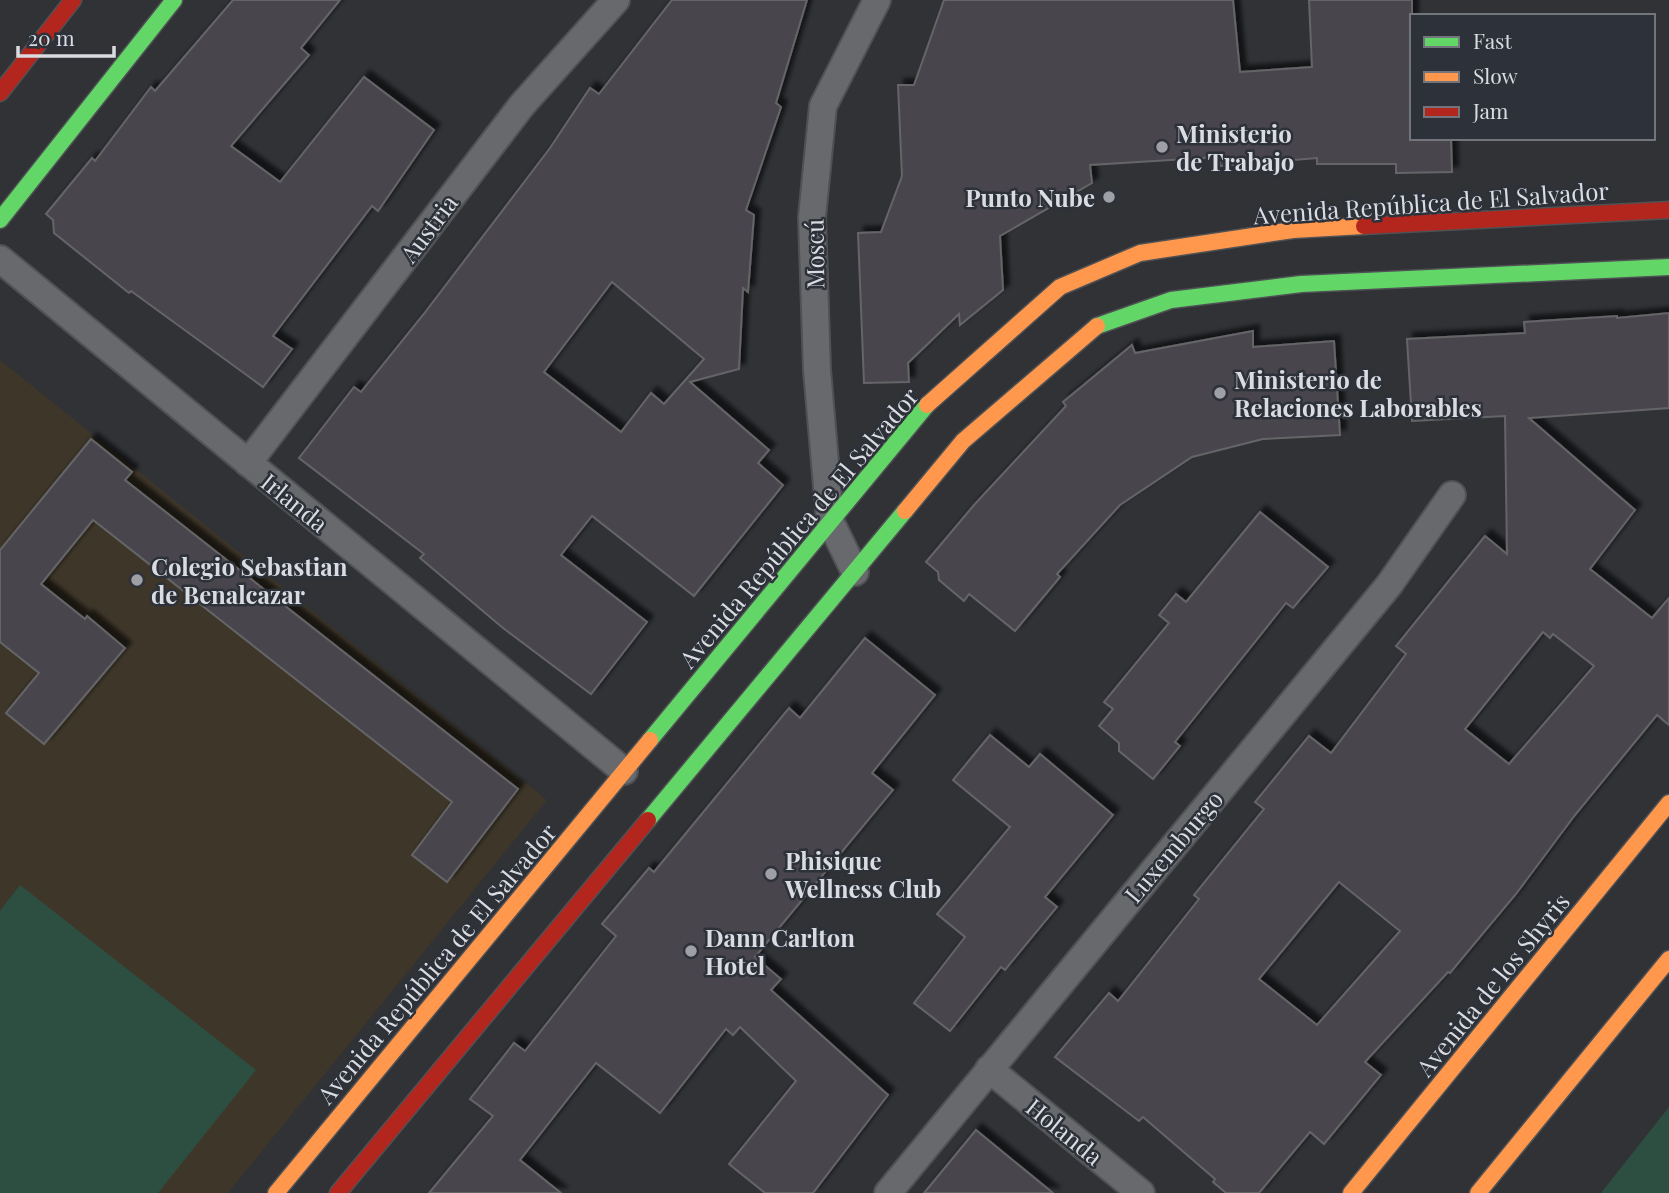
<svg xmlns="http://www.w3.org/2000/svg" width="1669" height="1193" font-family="'Playfair Display',serif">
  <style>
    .education { fill: #3e3629 }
    .green { fill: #2d4f41 }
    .building { fill: #49454e; stroke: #656568; stroke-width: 2; fill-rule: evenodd; filter: url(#shadow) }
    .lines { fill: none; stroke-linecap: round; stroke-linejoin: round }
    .street-casing { stroke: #4f5154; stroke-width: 30 }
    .fast-casing { stroke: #4f5154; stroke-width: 19 }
    .slow-casing { stroke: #4f5154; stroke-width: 19 }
    .jam-casing { stroke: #4f5154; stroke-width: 19 }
    .street { stroke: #68696c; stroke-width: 26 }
    .fast { stroke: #63d668; stroke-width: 16 }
    .slow { stroke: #ff974d; stroke-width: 16 }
    .jam { stroke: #b3261e; stroke-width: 16 }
    .poi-dot { fill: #9ea0a5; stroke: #2d3139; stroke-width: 2.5 }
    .labels { text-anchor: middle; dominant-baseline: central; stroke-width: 5; stroke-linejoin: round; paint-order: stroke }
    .poi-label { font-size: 24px; font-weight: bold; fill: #dadce1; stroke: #2d3139; text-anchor: start }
    .street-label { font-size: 24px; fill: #dadce1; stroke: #2d3139 }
  </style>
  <defs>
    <filter id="shadow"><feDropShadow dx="6" dy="-6" stdDeviation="2" flood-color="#0009"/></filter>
  </defs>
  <rect width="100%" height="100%" fill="#303236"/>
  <path class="education" d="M 0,360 L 547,800 L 228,1193 L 0,1193 Z"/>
  <g class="green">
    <path d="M 20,885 L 256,1070 L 158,1193 L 0,1193 L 0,911 Z"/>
    <path d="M 1669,1107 L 1669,1193 L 1601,1193 Z"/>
  </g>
  <g class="building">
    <path d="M 233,0 L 340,0 L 301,48 L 309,55 L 231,146 L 280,182 L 364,77 L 434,130 L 378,211 L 372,206 L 273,336 L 292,349 L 263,387 L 131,291 L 129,293 L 54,233 L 53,220 L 46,214 L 92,158 L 95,161 L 151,87 L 155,91 Z"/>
    <path d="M 672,0 L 807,0 L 776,103 L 781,107 L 746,210 L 754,215 L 748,292 L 743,288 L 739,369 L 690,382 L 769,450 L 758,463 L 783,485 L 694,596 L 592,516 L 561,555 L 647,622 L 591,694 L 503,628 L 420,558 L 424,554 L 299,458 L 354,387 L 361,392 L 423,315 L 550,148 L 590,88 L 599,94 ZM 612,282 L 704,359 L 664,404 L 651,393 L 621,432 L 544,372 Z"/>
    <path d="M 944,0 L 1233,0 L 1240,72 L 1312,67 L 1309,0 L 1412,0 L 1412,138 L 1451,138 L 1452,172 L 1396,173 L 1396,164 L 1317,164 L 1317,158 L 1220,166 L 1219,157 L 1090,165 L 1092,183 L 1000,236 L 1003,290 L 960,325 L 959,314 L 908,363 L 909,382 L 864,383 L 858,233 L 881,232 L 902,176 L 898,85 L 914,85 Z"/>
    <path d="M 1669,313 L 1669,408 L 1529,418 L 1635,510 L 1590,569 L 1652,618 L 1669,598 L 1669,725 L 1657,715 L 1575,815 L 1516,894 L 1450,973 L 1448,972 L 1365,1062 L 1381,1075 L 1324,1144 L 1310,1132 L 1259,1193 L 1226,1193 L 1213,1182 L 1215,1179 L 1143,1117 L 1139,1121 L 1055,1057 L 1109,993 L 1118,1001 L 1199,899 L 1194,895 L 1264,809 L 1255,802 L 1309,736 L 1331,753 L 1406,654 L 1396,646 L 1485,536 L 1507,554 L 1505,416 L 1412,421 L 1407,339 L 1525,333 L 1524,322 L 1617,316 L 1617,318 ZM 1543,632 L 1550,638 L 1553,634 L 1594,666 L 1509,764 L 1465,729 ZM 1339,882 L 1400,931 L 1317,1025 L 1259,979 Z"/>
    <path d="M 1253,331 L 1253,347 L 1334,341 L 1340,435 L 1263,439 L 1192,457 L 1120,505 L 1057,574 L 1060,577 L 1015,631 L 969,594 L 964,601 L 939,580 L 938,572 L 926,562 L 974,505 L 1066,406 L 1063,402 L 1132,345 L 1135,353 Z"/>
    <path d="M 91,439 L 132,472 L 125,480 L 518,789 L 447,882 L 412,855 L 452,802 L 93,520 L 41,584 L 85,619 L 87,616 L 125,648 L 44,744 L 6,713 L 39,673 L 0,642 L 0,550 Z"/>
    <path d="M 1260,512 L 1328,567 L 1293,608 L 1286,603 L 1175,742 L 1180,746 L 1153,779 L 1119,751 L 1119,743 L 1099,726 L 1113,709 L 1104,702 L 1169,623 L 1159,615 L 1176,594 L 1186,602 Z"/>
    <path d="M 865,638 L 935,695 L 872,773 L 893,790 L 755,957 L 781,979 L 771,990 L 888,1095 L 813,1193 L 765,1193 L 729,1164 L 796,1081 L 740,1027 L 733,1035 L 726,1029 L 660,1113 L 596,1063 L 520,1160 L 561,1193 L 429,1193 L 493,1116 L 470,1099 L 514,1043 L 525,1051 L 616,936 L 602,924 L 649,868 L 654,872 L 789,708 L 800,718 Z"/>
    <path d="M 990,735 L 1029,767 L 1040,754 L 1113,815 L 1045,897 L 1057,907 L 1005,970 L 1001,967 L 950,1031 L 914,1003 L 965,937 L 937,914 L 1010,827 L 953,780 Z"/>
    <path d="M 976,1130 L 1053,1193 L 924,1193 Z"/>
  </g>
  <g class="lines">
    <g class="street-casing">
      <g id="street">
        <path d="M 0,259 L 624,771"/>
        <path d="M 248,463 L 522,105 L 616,0"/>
        <path d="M 855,572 L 830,521 L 817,370 L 812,217 L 823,106 L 877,0"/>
        <path d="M 989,1069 L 1141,1193"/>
        <path d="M 888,1193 L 1389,585 L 1452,495"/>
      </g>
    </g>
    <g class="fast-casing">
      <g id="fast">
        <path d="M 0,220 L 174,0"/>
        <path d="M 1097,326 L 1171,300 L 1301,284 L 1669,267"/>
        <path d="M 650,740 L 927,405"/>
        <path d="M 648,820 L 905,511"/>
      </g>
    </g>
    <g class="slow-casing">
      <g id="slow">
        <path d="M 927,405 L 1060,287 L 1140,253 L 1293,230 L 1364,226"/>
        <path d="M 905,511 L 963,441 L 1097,326"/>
        <path d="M 276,1193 L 650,740"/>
        <path d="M 1351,1193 L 1669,803"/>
        <path d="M 1478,1193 L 1669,959"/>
      </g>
    </g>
    <g class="jam-casing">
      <g id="jam">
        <path d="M 0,93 L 73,0"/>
        <path d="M 1364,226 L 1669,210"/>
        <path d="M 338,1193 L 648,820"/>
      </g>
    </g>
    <use href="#street" class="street"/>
    <use href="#fast" class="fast"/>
    <use href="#slow" class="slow"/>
    <use href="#jam" class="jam"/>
  </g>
  <g class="poi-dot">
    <circle cx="1162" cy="147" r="7"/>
    <circle cx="1109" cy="197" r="7"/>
    <circle cx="1220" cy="393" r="7"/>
    <circle cx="137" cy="580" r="7"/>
    <circle cx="771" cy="874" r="7"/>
    <circle cx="691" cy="951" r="7"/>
  </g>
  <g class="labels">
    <g class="poi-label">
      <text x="1176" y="133">Ministerio<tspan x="1176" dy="28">de Trabajo</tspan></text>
      <text x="1095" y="197" text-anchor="end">Punto Nube</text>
      <text x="1234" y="379">Ministerio de<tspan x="1234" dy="28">Relaciones Laborables</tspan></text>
      <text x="151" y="566">Colegio Sebastian<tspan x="151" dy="28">de Benalcazar</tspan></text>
      <text x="785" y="860">Phisique<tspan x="785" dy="28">Wellness Club</tspan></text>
      <text x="705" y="937">Dann Carlton<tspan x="705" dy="28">Hotel</tspan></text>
    </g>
    <g class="street-label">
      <text transform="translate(1431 202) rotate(-4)">Avenida República de El Salvador</text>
      <text transform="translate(428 228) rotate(-53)">Austria</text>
      <text transform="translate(814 254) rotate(-91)">Moscú</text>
      <text transform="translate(295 502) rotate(39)">Irlanda</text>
      <text transform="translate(798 527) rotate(-50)">Avenida República de El Salvador</text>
      <text transform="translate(1173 846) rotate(-50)">Luxemburgo</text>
      <text transform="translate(436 963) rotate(-50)">Avenida República de El Salvador</text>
      <text transform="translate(1492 984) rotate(-51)">Avenida de los Shyris</text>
      <text transform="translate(1065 1131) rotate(39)">Holanda</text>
    </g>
  </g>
  <rect x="1410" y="14" width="245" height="126" fill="#2d3139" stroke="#72757c" stroke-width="2"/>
  <rect x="1424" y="37" width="35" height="10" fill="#63d668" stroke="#72757c" stroke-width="2"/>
  <text x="1473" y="49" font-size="21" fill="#dadce1">Fast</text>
  <rect x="1424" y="72" width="35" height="10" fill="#ff974d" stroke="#72757c" stroke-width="2"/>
  <text x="1473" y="84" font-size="21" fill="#dadce1">Slow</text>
  <rect x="1424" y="107" width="35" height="10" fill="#b3261e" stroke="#72757c" stroke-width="2"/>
  <text x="1473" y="119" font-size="21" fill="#dadce1">Jam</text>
  <path d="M18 46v10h96v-10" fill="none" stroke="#dadce1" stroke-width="3.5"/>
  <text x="28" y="46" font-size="21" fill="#dadce1" stroke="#2d3139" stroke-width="5" paint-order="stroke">20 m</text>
</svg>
